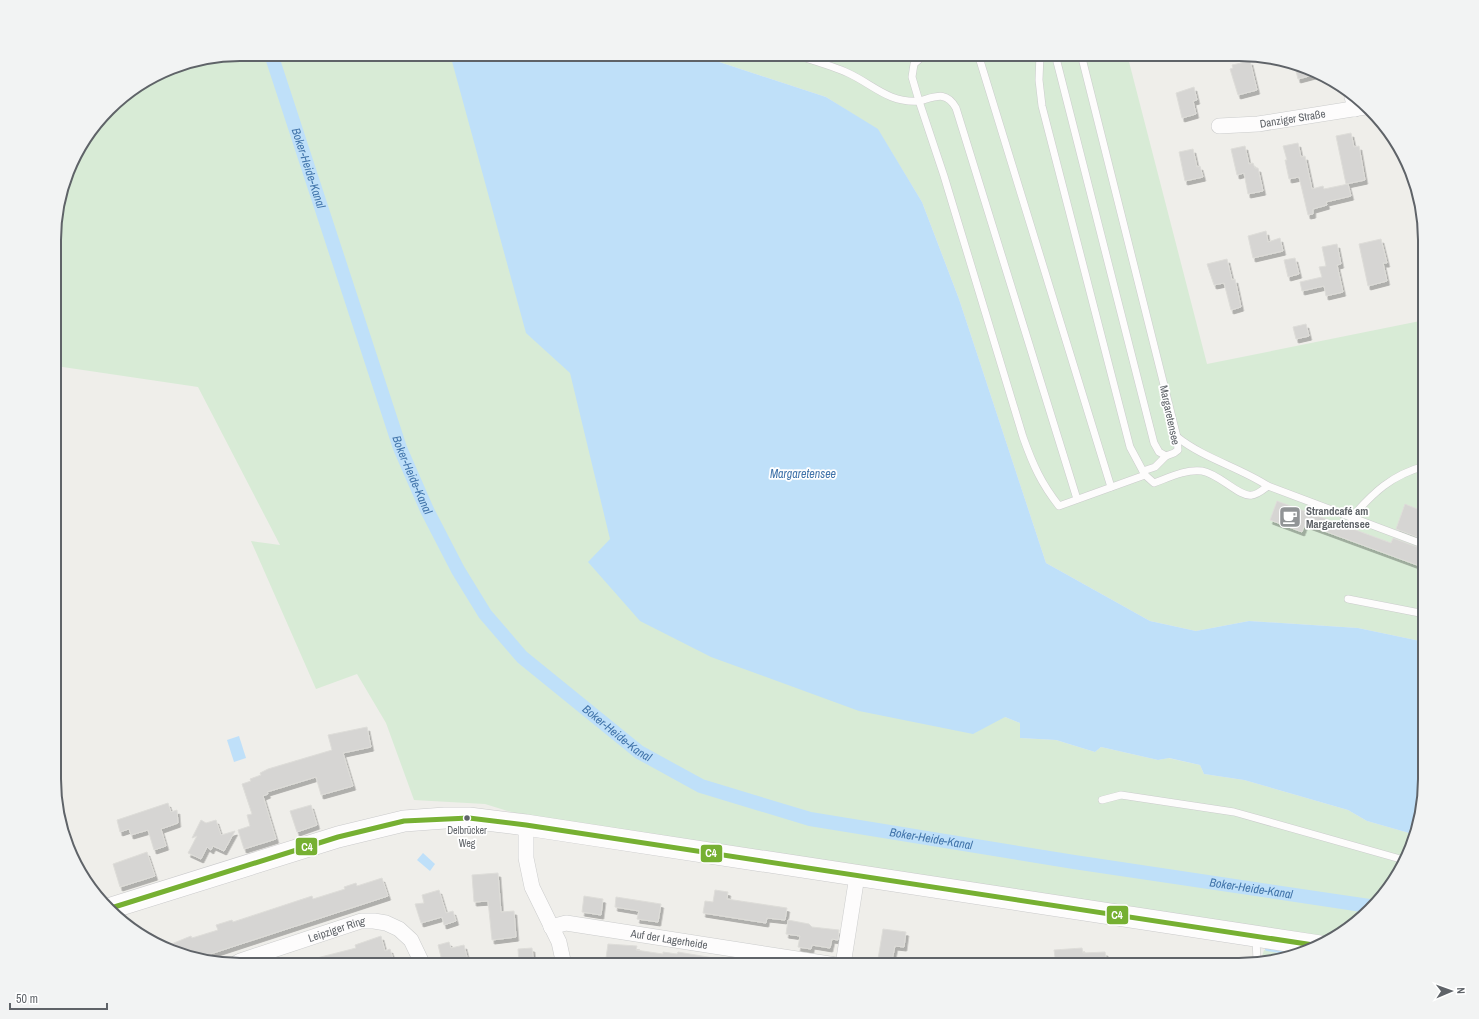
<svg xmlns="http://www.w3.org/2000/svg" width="1479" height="1019" font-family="'Archivo Narrow',sans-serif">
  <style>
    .green { fill: #d8ebd6 }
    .water { fill: #bfe0f9 }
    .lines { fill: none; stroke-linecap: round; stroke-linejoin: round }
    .stream { stroke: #bfe0f9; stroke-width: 4 }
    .canal { stroke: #bfe0f9; stroke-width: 14 }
    .building { fill: #d6d5d3; stroke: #deddd9; filter: url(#shadow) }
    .lane-casing { stroke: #cbcccc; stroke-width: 8 }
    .street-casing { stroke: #cbcccc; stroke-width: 16 }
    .secondary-casing { stroke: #cacacb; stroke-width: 22 }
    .lane { stroke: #fdfcfc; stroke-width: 7 }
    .street { stroke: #fdfcfc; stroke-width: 15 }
    .secondary { stroke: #fdfcfc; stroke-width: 21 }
    .bus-1-casing { stroke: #fff; stroke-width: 8 }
    .bus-1 { stroke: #76b032; stroke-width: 5 }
    .bus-dot { fill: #5f6368; stroke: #fff; stroke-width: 1.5 }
    .labels { text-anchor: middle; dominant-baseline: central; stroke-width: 3.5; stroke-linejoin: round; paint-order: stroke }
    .bus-label { font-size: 10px; fill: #5f6368; stroke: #fff }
    .street-label { font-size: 11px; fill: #5f6368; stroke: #fff }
    .poi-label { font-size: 11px; font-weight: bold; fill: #5f6368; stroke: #fff; text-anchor: start }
    .water-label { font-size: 12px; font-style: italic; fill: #4174aa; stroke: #fff }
    .rim { fill: none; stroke: #5f6368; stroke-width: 2 }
    .line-badge { stroke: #fff; stroke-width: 1.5 }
    .badge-label { font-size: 11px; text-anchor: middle; font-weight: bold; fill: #fff }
  </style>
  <defs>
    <filter id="shadow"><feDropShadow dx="2.5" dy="4" stdDeviation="0" flood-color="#0004"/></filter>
  </defs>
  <rect width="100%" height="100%" fill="#efeeea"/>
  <g class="green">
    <path d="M 240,54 L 521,54 L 1005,717 L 1020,723 L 1020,738 L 1056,740 L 1095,752 L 1101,747 L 1158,760 L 1168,758 L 1200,765 L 1204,774 L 1244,780 L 1348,810 L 1367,821 L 1416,835 L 1387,892 L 1327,941 L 537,820 L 485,804 L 414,800 L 386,723 L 357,674 L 316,689 L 251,541 L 280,545 L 198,387 L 56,366 L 56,216 L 73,158 L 117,100 L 169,68 Z"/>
    <path d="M 695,54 L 1127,54 L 1207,364 L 1425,320 L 1425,642 L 1358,628 L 1249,621 L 1196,631 L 1150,621 L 1046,563 L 959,299 L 922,202 L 878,130 L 826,97 Z"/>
    <path d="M 1264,950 L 1286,954 L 1261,960 Z"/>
  </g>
  <g class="water">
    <path d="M 450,54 L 695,54 L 826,97 L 878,129 L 922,202 L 959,299 L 1046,563 L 1150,621 L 1196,631 L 1249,621 L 1358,628 L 1425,642 L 1425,791 L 1416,835 L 1367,821 L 1348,810 L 1244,780 L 1204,774 L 1200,765 L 1169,758 L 1158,760 L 1101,747 L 1095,752 L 1056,740 L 1020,738 L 1020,723 L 1005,717 L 973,734 L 859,711 L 711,657 L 640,621 L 588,562 L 610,539 L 570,373 L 526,333 Z"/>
    <path d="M 239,736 L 246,758 L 234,762 L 227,740 Z"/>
    <path d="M 423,853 L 435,864 L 430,871 L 417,860 Z"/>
  </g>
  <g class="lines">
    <path class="stream" d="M 1267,949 L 1292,953"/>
    <path class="canal" id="s1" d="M 271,54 L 400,448 L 427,510 L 458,570 L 485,614 L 522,657 L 639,752 L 701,786 L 810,819 L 1074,862 L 1369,906"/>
  </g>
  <g class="building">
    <path d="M 1250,61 L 1257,90 L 1238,95 L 1230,69 L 1233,68 L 1232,65 Z"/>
    <path d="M 1294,63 L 1299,64 L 1317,74 L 1298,79 Z"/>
    <path d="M 1194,87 L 1197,100 L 1193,101 L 1196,114 L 1182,118 L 1176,93 Z"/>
    <path d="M 1351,133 L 1354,147 L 1359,146 L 1365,180 L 1346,184 L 1336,136 Z"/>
    <path d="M 1298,143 L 1301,157 L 1305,156 L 1312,189 L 1323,186 L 1324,189 L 1348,184 L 1351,196 L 1326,202 L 1327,205 L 1313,209 L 1313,214 L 1308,215 L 1299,177 L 1289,179 L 1285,160 L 1287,160 L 1283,146 Z"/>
    <path d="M 1245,146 L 1249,164 L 1253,163 L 1255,168 L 1258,168 L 1263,191 L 1248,194 L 1244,173 L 1237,175 L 1231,149 Z"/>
    <path d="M 1193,149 L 1197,167 L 1200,166 L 1203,177 L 1185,181 L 1179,152 Z"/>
    <path d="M 1266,231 L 1268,242 L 1280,238 L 1283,251 L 1253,258 L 1248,236 Z"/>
    <path d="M 1381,239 L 1387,263 L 1383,263 L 1387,281 L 1368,286 L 1359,244 Z"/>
    <path d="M 1337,244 L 1341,264 L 1337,265 L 1343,292 L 1326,296 L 1324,286 L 1302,291 L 1300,282 L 1322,277 L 1319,267 L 1326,266 L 1322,247 Z"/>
    <path d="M 1295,258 L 1299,274 L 1288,277 L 1284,260 Z"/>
    <path d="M 1227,259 L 1232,280 L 1235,279 L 1241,307 L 1231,310 L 1224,283 L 1214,285 L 1207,264 Z"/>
    <path d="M 1306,324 L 1309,336 L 1296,339 L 1293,327 Z"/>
    <path d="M 1277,501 L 1391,543 L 1393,538 L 1425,550 L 1425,568 L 1305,524 L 1302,532 L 1270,520 Z"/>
    <path d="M 1405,504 L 1425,512 L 1425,540 L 1396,529 Z"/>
    <path d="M 367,727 L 371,747 L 343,753 L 353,786 L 321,795 L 316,777 L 267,792 L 268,794 L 263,796 L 276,839 L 244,849 L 238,830 L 250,826 L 247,815 L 252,814 L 242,784 L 251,781 L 250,779 L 261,775 L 260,773 L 268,769 L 332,750 L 328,735 Z"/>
    <path d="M 168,803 L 171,812 L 177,810 L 178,823 L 161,829 L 166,846 L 154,850 L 148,830 L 131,835 L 129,829 L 120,832 L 117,820 Z"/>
    <path d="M 311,805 L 317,825 L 297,832 L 290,811 Z"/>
    <path d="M 201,820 L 206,823 L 216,820 L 221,835 L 235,831 L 224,851 L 213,846 L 211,850 L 207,847 L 201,859 L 188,853 L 197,836 L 192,838 Z"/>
    <path d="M 147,852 L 155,876 L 120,887 L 113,864 Z"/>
    <path d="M 498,873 L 501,912 L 514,911 L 516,937 L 492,940 L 488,901 L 474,902 L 472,875 Z"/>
    <path d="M 382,878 L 388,896 L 198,958 L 180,955 L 164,947 L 191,936 L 192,938 L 218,930 L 216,925 L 232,920 L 233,922 L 312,896 L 313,899 L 345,889 L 344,887 L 356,883 L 357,886 Z"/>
    <path d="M 439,890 L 446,913 L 453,911 L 456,921 L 444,925 L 442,917 L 421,923 L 415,904 L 424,903 L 422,895 Z"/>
    <path d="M 715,890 L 728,892 L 727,899 L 787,908 L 785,920 L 767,918 L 766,923 L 703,913 L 705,901 L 713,902 Z"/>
    <path d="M 584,896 L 603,899 L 601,915 L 582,912 Z"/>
    <path d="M 616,897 L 661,904 L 658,922 L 637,919 L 639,911 L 615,907 Z"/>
    <path d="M 788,920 L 809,924 L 812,927 L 839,930 L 838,940 L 832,939 L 830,948 L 812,945 L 811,949 L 798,947 L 800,936 L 786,934 Z"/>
    <path d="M 883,929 L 906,932 L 904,947 L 895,946 L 891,965 L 877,965 Z"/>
    <path d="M 381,936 L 385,951 L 390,949 L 395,965 L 305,965 L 305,961 L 356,948 L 355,945 Z"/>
    <path d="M 449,942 L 451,948 L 464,945 L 469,965 L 443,965 L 438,945 Z"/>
    <path d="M 608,944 L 637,946 L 636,950 L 663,954 L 663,952 L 677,954 L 678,952 L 720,959 L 719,965 L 642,965 L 616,961 L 615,965 L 605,965 Z"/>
    <path d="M 532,948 L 534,965 L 519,965 L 518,949 Z"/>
    <path d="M 1082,948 L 1083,953 L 1105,952 L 1107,965 L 1056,965 L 1054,950 Z"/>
  </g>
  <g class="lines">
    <g class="lane-casing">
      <g id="lane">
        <path d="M 793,54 C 811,60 831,65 848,73 C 874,85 888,103 919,101 L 944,176 L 1023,437 C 1033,465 1041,483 1059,506 L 1145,475 L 1154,483 C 1170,477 1186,469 1202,471 C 1220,474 1240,498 1252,495 C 1257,495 1264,489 1268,486 C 1239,467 1205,459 1177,437"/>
        <path d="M 931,54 L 923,56 L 914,64 L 912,77 L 919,101 C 935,97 946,90 956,108 L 1077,499"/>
        <path d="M 978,54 L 1111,487"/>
        <path d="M 1040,54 L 1039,80 L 1042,106 L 1130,447 L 1145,475"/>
        <path d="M 1055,54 L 1154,443 L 1159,452 L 1166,456 L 1174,453 L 1178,450 L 1177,437 L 1081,54"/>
        <path d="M 1143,471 L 1155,467 L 1166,456"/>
        <path d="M 1268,486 L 1425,545"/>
        <path d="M 1351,518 C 1373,493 1391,475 1425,466"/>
        <path d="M 1348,599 L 1425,614"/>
        <path d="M 1102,800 L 1121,795 L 1234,812 L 1404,860"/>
        <path d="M 1256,939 L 1257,961"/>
      </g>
    </g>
    <g class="street-casing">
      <g id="street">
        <path d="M 1351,92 L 1355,109"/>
        <path id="s2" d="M 1219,126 L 1258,124 L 1365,107"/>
        <path d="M 526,825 L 526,858 L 532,887 L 559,942 L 564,965"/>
        <path id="s3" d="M 551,927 L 566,923 L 836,965"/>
        <path id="s4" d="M 234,965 L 240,961 L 361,921 L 374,921 L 386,923 L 399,929 L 411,940 L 423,965"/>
        <path d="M 843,965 L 857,876"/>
      </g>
    </g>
    <g class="secondary-casing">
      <path id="secondary" d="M 111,908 L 338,837 L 404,821 L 445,818 L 469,818 L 526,825 L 1320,946"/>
    </g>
    <use href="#lane" class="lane"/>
    <use href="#street" class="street"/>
    <use href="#secondary" class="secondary"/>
    <g class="bus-1-casing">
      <path id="bus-1" d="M 111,908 L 338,837 L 404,821 L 469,818 L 526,825 L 1320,946"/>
    </g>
    <use href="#bus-1" class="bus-1"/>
  </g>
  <defs>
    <g id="cafe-square" transform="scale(1.15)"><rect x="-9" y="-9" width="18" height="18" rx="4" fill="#919496" stroke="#fff"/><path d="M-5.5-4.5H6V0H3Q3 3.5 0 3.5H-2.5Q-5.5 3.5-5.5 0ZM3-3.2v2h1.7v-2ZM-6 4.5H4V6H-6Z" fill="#fff"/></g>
  </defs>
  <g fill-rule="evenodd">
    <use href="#cafe-square" x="1290" y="517"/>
  </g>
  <circle class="bus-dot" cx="467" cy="818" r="3.5"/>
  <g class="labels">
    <g class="bus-label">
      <text x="467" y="830">Delbrücker<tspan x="467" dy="13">Weg</tspan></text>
    </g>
    <g class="street-label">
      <text stroke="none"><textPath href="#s2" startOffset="74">Danziger Straße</textPath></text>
      <text transform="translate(1170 415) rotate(78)">Margaretensee</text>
      <text stroke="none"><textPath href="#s4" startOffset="109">Leipziger Ring</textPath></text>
      <text stroke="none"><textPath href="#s3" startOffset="120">Auf der Lagerheide</textPath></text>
    </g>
    <g class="poi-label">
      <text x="1306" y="511">Strandcafé am<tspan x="1306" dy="13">Margaretensee</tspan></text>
    </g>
    <g class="water-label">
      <text stroke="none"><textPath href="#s1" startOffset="120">Boker-Heide-Kanal</textPath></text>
      <text stroke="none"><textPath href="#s1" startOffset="444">Boker-Heide-Kanal</textPath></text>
      <text x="803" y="474">Margaretensee</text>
      <text stroke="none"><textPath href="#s1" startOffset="780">Boker-Heide-Kanal</textPath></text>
      <text stroke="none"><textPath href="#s1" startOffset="1116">Boker-Heide-Kanal</textPath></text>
      <text stroke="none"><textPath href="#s1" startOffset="1440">Boker-Heide-Kanal</textPath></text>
    </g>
  </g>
  <path d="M0 0H1479V1019H0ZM240 61H1239A179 179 0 0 1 1418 240V779A179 179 0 0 1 1239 958H240A179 179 0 0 1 61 779V240A179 179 0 0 1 240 61Z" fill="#f2f3f3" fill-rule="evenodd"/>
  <path class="rim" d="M240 61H1239A179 179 0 0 1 1418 240V779A179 179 0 0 1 1239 958H240A179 179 0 0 1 61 779V240A179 179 0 0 1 240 61Z"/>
  <g class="line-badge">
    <rect x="295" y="837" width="23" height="19" rx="4" fill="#76b032"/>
    <rect x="700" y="844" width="23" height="19" rx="4" fill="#76b032"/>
    <rect x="1106" y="905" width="23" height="20" rx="4" fill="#76b032"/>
  </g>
  <g class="badge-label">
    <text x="307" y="851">C4</text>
    <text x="711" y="857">C4</text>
    <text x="1117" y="919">C4</text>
  </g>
  <g transform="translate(1451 991) rotate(88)" stroke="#ffffff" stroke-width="3" paint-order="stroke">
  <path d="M0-3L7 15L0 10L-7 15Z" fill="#5f6368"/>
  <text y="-6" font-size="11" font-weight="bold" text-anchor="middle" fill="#5f6368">N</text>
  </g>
  <path d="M10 1003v6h97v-6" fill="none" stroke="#5f6368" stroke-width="2"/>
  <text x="16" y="1003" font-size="12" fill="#5f6368" stroke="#ffffff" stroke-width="3" paint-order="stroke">50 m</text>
</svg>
